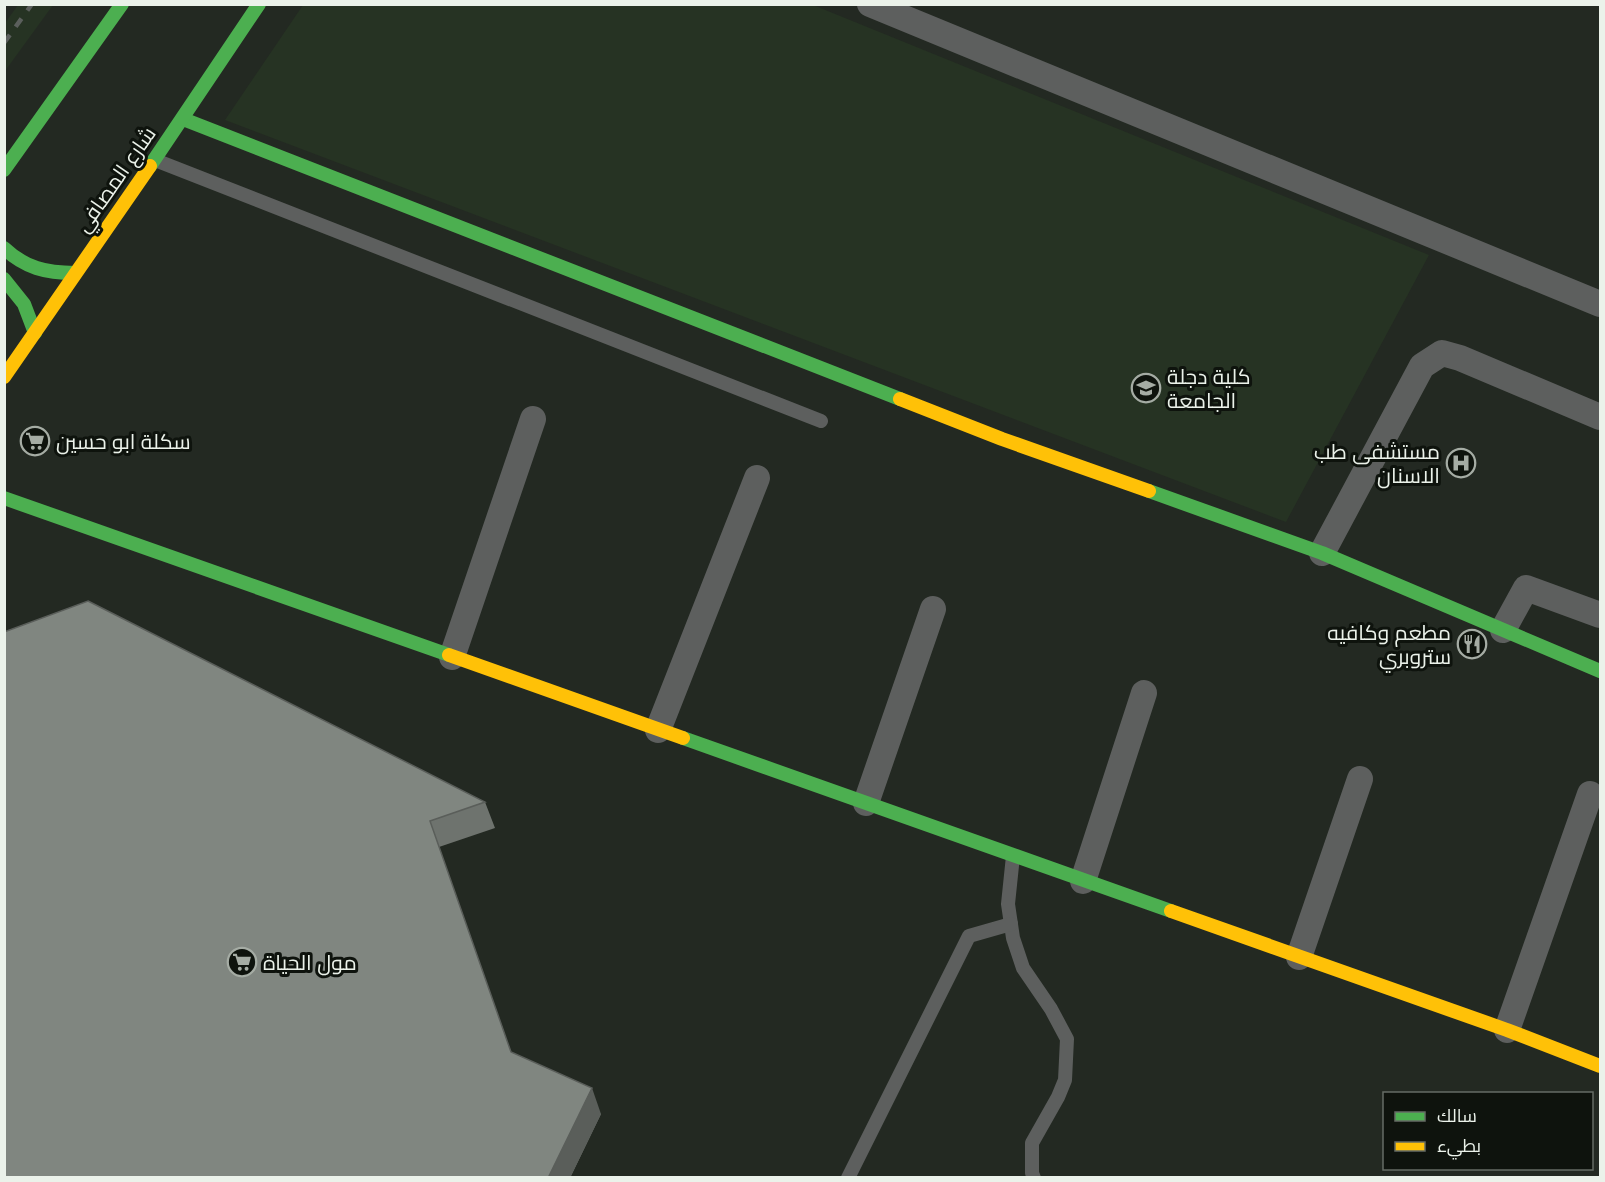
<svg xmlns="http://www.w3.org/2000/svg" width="1605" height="1182" font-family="'Open Sans',Cairo,sans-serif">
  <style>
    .built { fill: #263323 }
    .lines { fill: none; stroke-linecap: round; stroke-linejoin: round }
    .lane { stroke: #5d5f5e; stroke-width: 14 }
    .street { stroke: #5d5f5e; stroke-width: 26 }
    .fast { stroke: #4caf50; stroke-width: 14 }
    .slow { stroke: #ffc107; stroke-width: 14 }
    .rail { stroke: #5b5f5c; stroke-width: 4.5; stroke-dasharray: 10 10; stroke-linecap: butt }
    .wall { fill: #6e736e }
    .shaded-wall { fill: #5a5e5a }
    .building { fill: #808680; stroke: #5a5e5a; stroke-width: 1.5 }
    .labels { text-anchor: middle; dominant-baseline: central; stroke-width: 6; stroke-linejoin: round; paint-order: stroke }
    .street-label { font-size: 21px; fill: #ebf2ea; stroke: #0e130d }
    .poi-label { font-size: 21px; fill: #ebf2ea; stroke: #0e130d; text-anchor: start }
  </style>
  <rect width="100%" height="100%" fill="#232922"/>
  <g class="built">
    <path d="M 18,5 L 53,5 L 5,71 L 5,23 Z"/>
    <path d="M 303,5 L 813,5 L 1429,255 L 1286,522 L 225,120 Z"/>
  </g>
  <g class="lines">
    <g class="lane">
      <path d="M 155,160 L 821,421"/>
      <path d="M 1013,856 L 1008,904 L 1013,938 L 1023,968 L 1051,1009 L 1067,1039 L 1065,1080 L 1058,1097 L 1032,1143 L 1032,1173 L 1034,1178"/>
      <path d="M 848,1178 L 969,936 L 1011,924"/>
    </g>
    <g class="street">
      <path d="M 870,4 L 1600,304"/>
      <path d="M 1322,553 L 1422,366 L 1442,353 L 1460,358 L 1600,417"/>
      <path d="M 1503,630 L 1526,588 L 1600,615"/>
      <path d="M 452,657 L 533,419"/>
      <path d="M 658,730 L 757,478"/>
      <path d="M 866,803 L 933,609"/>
      <path d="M 1083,881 L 1144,693"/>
      <path d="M 1299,957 L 1360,779"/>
      <path d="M 1507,1030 L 1590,794"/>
    </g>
    <g class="fast">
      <path d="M 183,119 L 900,399"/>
      <path d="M 150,166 L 259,4"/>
      <path d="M 4,170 L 122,4"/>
      <path d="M 4,248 C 25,268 46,273 75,273"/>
      <path d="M 4,279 L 24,304 L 35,333"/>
      <path d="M 1149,491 L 1322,553 L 1600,671"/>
      <path d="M 4,498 L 449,655"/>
      <path d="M 683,738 L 1171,911"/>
    </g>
    <g class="slow">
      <path d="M 4,377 L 150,166"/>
      <path d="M 900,399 L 1002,439 L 1149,491"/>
      <path d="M 449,655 L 683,738"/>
      <path d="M 1171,911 L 1507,1030 L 1600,1066"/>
    </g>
    <path class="rail" d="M 4,43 L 32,4"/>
  </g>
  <path class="wall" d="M 4,632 L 485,802 L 495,828 L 439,847 L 511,1052 L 601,1114 L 570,1178 Z"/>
  <path class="shaded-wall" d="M 592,1088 L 601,1114 L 570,1178 L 548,1178 Z"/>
  <path class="building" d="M 88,601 L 485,802 L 430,821 L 511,1052 L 592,1088 L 548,1178 L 4,1178 L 4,632 Z"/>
  <defs>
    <g id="school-ring" transform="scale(1.5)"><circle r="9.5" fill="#0e130d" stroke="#a5aca4" stroke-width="1.5"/><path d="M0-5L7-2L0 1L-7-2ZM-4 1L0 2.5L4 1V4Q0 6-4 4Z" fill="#a5aca4"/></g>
    <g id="supermarket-ring" transform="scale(1.5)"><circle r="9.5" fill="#0e130d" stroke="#a5aca4" stroke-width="1.5"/><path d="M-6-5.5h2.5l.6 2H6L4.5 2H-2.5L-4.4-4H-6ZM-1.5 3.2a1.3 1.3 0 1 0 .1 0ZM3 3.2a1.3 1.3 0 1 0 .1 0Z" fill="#a5aca4"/></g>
    <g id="hospital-ring" transform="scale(1.5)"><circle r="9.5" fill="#0e130d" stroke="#a5aca4" stroke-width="1.5"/><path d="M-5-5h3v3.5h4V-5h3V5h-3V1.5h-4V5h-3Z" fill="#a5aca4"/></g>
    <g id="restaurant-ring" transform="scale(1.5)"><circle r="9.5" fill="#0e130d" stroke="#a5aca4" stroke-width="1.5"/><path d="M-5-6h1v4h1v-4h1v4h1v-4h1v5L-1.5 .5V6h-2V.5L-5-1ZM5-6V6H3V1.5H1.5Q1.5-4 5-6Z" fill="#a5aca4"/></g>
  </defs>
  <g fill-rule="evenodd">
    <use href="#school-ring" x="1146" y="388"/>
    <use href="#supermarket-ring" x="35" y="441"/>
    <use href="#hospital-ring" x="1461" y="463"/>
    <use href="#restaurant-ring" x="1472" y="644"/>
    <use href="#supermarket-ring" x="242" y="962"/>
  </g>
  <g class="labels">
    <g class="street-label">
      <text transform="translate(115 179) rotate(-55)">شارع المصافي</text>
    </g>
    <g class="poi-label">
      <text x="1167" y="376">كلية دجلة<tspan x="1167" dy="24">الجامعة</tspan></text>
      <text x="56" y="441">سكلة ابو حسين</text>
      <text x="1440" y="451" text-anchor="end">مستشفى طب<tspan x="1440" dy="24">الاسنان</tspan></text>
      <text x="1451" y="632" text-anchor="end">مطعم وكافيه<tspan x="1451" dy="24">ستروبري</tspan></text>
      <text x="263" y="962">مول الحياة</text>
    </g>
  </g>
  <rect width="1605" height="1182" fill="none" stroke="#ebf2ea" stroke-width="12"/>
  <rect x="1383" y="1092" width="210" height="78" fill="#0e130d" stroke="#666c65" stroke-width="1.5"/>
  <rect x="1395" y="1112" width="30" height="9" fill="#4caf50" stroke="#666c65" stroke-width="1.5"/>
  <text x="1437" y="1122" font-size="18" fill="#ebf2ea">سالك</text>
  <rect x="1395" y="1142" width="30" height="9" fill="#ffc107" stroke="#666c65" stroke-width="1.5"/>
  <text x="1437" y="1152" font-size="18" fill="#ebf2ea">بطيء</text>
</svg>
